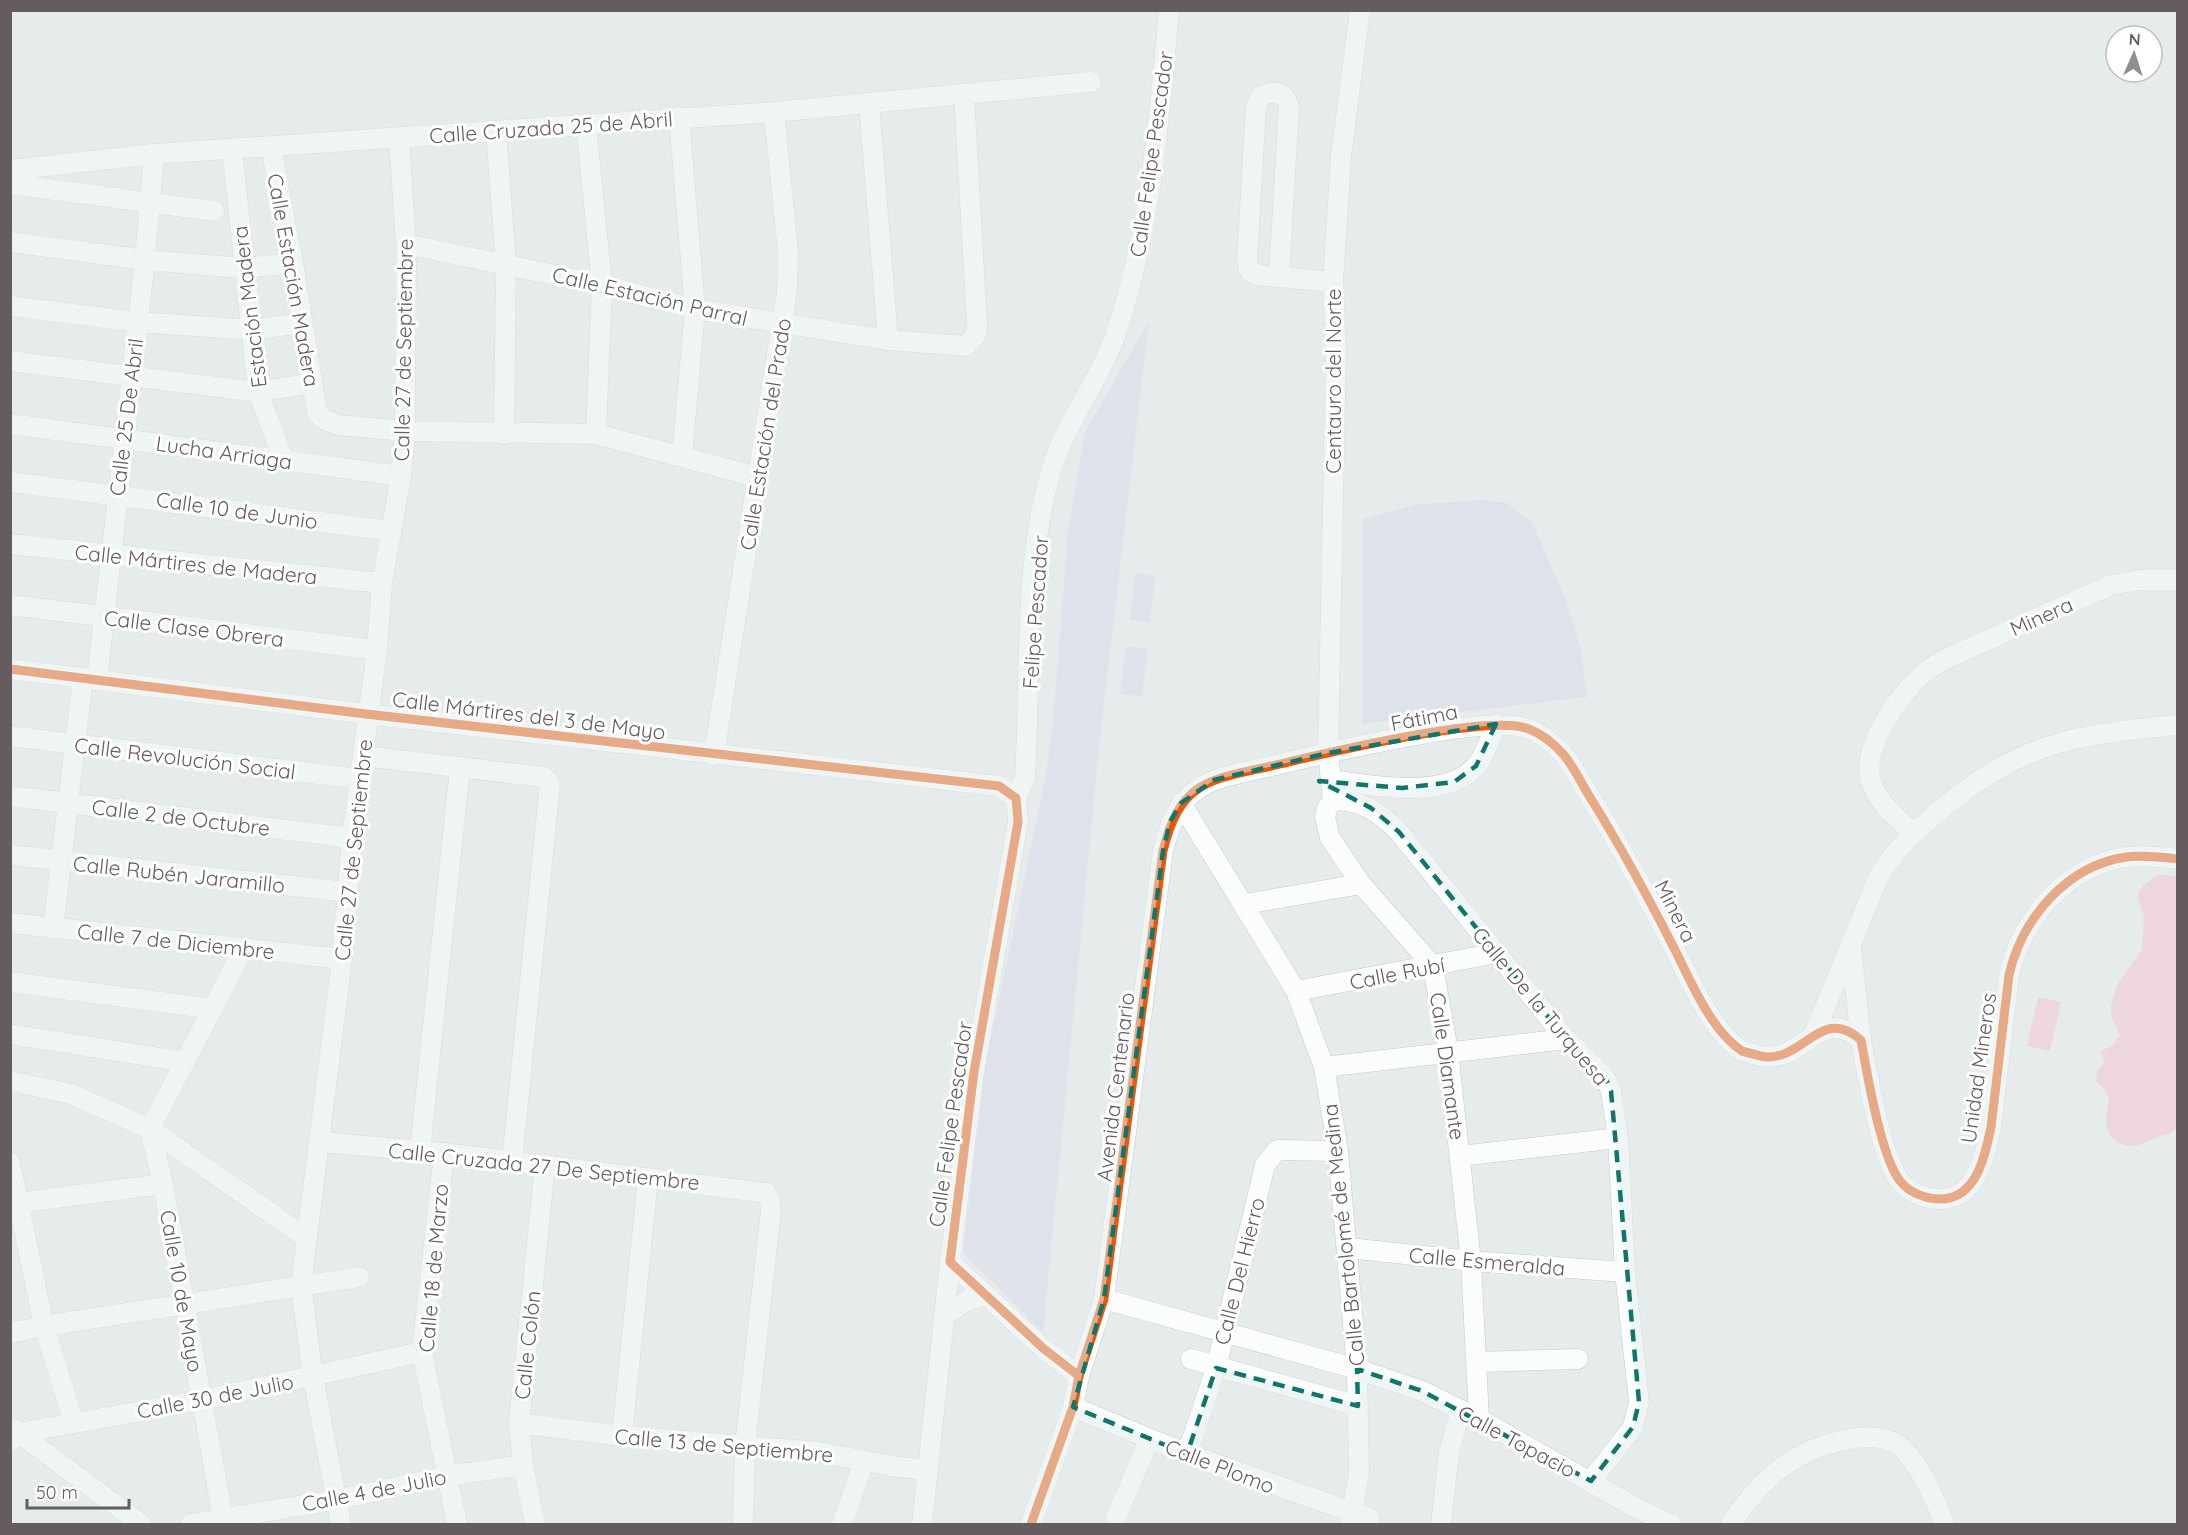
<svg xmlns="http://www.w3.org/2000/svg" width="2188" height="1535" font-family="Quicksand,sans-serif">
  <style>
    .green { fill: #d6d4e9 }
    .water { fill: #f8bacf }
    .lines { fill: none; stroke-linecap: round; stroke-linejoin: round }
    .minor-casing { stroke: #c8c9c9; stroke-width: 21 }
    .minor { stroke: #fbfcfc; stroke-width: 20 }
    .cycleway-casing { stroke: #fff; stroke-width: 13 }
    .cycleway { stroke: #e8590c; stroke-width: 9 }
    .marked { fill: none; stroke: #0f766e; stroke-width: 4.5; stroke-dasharray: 12 8; stroke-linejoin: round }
    .labels { text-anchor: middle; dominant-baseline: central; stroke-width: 6; stroke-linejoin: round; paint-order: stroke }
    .street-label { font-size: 21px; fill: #645c5e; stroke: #fff }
  </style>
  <rect width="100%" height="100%" fill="#e6ecec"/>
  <g class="green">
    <path d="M 1149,321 L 1100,737 L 1043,1332 L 963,1253 L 985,1066 L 1046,775 L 1053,722 L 1068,533 L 1085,432 Z"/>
    <path d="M 1485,500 L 1507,503 L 1533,524 L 1565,598 L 1581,649 L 1587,697 L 1362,724 L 1362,519 L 1419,504 Z"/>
    <path d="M 1135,573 L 1155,575 L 1150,622 L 1130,620 Z"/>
    <path d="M 1126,646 L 1148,649 L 1142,696 L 1120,694 Z"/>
  </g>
  <g class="water">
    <path d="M 2158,875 L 2177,876 L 2177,1127 C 2168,1138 2162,1133 2153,1139 C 2134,1151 2106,1148 2106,1119 C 2106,1112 2110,1104 2108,1096 C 2106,1089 2101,1087 2096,1082 L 2097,1071 L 2105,1062 L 2100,1052 L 2114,1044 L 2120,1035 L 2111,1016 L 2111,1006 L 2117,985 L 2142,949 L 2144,916 L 2137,896 L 2143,886 Z"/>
    <path d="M 2038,997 L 2061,1002 L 2050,1051 L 2027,1046 Z"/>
  </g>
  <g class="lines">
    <g class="minor-casing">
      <g id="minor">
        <path d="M 1360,10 L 1341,156 L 1333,282 L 1336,351 L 1328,753 L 1333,800 L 1327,808 L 1325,817 L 1330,838 L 1361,884 L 1433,966 L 1448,1051 L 1471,1261 L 1479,1419"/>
        <path d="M 869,103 L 888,340"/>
        <path d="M 679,117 L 695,309 L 682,456"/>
        <path d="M 586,124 L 602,285 L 596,434"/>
        <path d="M 496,131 L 506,264 L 504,434"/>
        <path d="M 271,147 L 293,263 L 317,412 L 323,419 L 338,425 L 405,431 L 596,434 L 757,477"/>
        <path d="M 232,149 L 258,392 L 284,461"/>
        <path d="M 10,170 L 154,154 L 774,112 L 1091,82"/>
        <path d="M 10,184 L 214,211"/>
        <path d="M 10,242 L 145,260 L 243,268 L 293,263"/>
        <path d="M 406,244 L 602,285 L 695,309 L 888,340 L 966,346 L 976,335 L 977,324 L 964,95"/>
        <path d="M 1279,275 L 1289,107 C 1285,91 1275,90 1261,96 L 1256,106 L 1247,260 L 1249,270 L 1256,275 L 1333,282"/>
        <path d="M 10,306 L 137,322 L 252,330 L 301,323"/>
        <path d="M 10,361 L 258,392 L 312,383"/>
        <path d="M 10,424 L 401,476"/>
        <path d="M 10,482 L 391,531"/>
        <path d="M 10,544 L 382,583"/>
        <path d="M 10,605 L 377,650"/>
        <path d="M 10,669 L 366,714 L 999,786 L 1016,798 L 1018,822 L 974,1072 L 950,1262 L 1044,1349 L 1079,1376"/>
        <path d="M 97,680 L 145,260 L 154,154"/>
        <path d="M 10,736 L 360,779"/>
        <path d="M 714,755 L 787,291 L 788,252 L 774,112"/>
        <path d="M 363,756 L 544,777 L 550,783 L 512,1162"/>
        <path d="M 1331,780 C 1372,785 1445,801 1476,766 C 1486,755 1490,738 1496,724"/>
        <path d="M 10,796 L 352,838"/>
        <path d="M 1016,798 L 1025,777 C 1031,678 1023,566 1051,471 C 1065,423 1099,382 1115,336 C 1151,231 1159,120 1169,10"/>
        <path d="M 1333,800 C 1362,800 1379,812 1399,832 L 1566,1039 L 1605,1077 L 1611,1091 L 1618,1138 L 1625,1272 L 1639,1402 L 1633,1427 L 1591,1481"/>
        <path d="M 1181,803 L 1296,991 L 1324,1067 L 1338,1151 L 1357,1369 L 1359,1473 L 1350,1524"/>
        <path d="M 1913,833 C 1898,819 1879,804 1872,784 C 1858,750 1902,689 1928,670 C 1935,664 1944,660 1952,656 L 2111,585 L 2139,580 L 2178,580"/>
        <path d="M 10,855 L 347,892"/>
        <path d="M 1245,904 L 1361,884"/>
        <path d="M 10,923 L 342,959"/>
        <path d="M 53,929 L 83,678"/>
        <path d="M 1851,947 L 1861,1040"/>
        <path d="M 10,982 L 213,1009"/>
        <path d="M 1296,991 L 1497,953"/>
        <path d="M 10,1034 L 185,1062"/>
        <path d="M 1814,1034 L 1879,876 C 1895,850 1915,831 1938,812 C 2020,742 2074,735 2178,725"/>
        <path d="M 1324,1067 L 1566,1039"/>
        <path d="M 10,1081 L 71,1094 L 150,1129 L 305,1237"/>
        <path d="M 150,1129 L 163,1184 L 224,1524"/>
        <path d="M 150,1129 L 244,948"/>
        <path d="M 321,1142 L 444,1153 L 766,1193 L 770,1201 L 771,1210 L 745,1446 L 743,1524"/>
        <path d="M 420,1151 L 460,767"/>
        <path d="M 444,1153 L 422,1352 L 457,1524"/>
        <path d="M 1460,1156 L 1618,1138"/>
        <path d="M 10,1163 L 44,1326 L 74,1423"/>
        <path d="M 17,1203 L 163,1184"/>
        <path d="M 1348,1248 L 1471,1261 L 1625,1272"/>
        <path d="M 1104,1299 L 1357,1369 L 1422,1391 L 1479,1419 L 1638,1509 L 1671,1524"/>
        <path d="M 944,1316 L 968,1300 L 986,1295"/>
        <path d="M 10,1333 L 44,1326 L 359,1277"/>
        <path d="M 1191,1359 L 1358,1406"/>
        <path d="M 1477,1362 L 1578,1359"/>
        <path d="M 1073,1407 L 1187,1454 L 1369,1518"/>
        <path d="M 519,1423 L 622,1436 L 819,1452 L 891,1466 L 928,1470"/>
        <path d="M 14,1429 L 141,1524"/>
        <path d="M 622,1436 L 648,1178"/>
        <path d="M 10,1441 L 19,1433 L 202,1400 L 422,1352"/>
        <path d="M 1187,1454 L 1216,1368 L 1265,1165 L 1277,1150 L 1338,1151"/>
        <path d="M 1116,1518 L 1149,1440"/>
        <path d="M 191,1524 L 335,1500 L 447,1476 L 523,1465"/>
        <path d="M 341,1524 L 313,1377 L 301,1285 L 342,959 L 352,838 L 377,650 L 382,583 L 401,476 L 405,431 L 406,244 L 399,138"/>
        <path d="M 535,1524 L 523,1465 L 519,1423 L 545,1165"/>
        <path d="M 842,1524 L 864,1462"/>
        <path d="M 922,1524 L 950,1262"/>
        <path d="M 1031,1524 L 1073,1407 L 1079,1376 L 1104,1299 L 1163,851 C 1181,776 1214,780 1280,764 C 1327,753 1491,713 1529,729 C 1542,734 1554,744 1563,754 C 1575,768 1583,787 1593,802 C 1622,849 1648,897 1673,946 C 1690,979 1710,1030 1742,1051 C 1747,1053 1755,1054 1760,1056 C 1803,1065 1820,1003 1861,1040 C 1867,1073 1881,1157 1900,1181 C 1910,1194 1932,1202 1949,1198 C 1978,1192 1986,1152 1991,1127 L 2009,975 C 2022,919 2066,866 2126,857 C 2143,855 2161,857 2178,859"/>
        <path d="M 1441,1524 L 1449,1452 L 1461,1410"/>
        <path d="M 1731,1524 C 1759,1481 1793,1450 1845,1440 C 1862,1437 1879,1435 1895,1443 C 1915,1454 1937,1502 1944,1524"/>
      </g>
    </g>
    <use href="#minor" class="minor"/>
    <g class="cycleway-casing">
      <g id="cycleway">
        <path d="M 10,669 L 366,714 L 999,786 L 1016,798 L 1018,822 L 974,1072 L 950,1262 L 1044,1349 L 1079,1376"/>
        <path d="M 1031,1524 L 1073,1407 L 1079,1376 L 1104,1299 L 1163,851 C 1181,776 1214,780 1280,764 C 1327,753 1491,713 1529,729 C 1542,734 1554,744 1563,754 C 1575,768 1583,787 1593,802 C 1622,849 1648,897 1673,946 C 1690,979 1710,1030 1742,1051 C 1747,1053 1755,1054 1760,1056 C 1803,1065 1820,1003 1861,1040 C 1867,1073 1881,1157 1900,1181 C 1910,1194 1932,1202 1949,1198 C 1978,1192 1986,1152 1991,1127 L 2009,975 C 2022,919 2066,866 2126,857 C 2143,855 2161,857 2178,859"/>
      </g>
    </g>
    <use href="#cycleway" class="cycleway"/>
  </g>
  <path d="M0 0H2188V1535H0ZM 1496,724 L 1476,766 L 1454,782 L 1402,788 L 1319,781 L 1371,808 L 1399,832 L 1566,1039 L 1605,1077 L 1611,1091 L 1639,1402 L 1633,1427 L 1591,1481 L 1422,1391 L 1357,1369 L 1358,1406 L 1216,1368 L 1187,1454 L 1073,1407 L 1104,1299 L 1163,851 L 1170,822 L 1181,803 L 1214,780 L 1328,753 Z" fill="#e6ecec" fill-opacity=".55" fill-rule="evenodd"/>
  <path class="marked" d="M 1496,724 L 1476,766 L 1454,782 L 1402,788 L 1319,781 L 1371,808 L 1399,832 L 1566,1039 L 1605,1077 L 1611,1091 L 1639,1402 L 1633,1427 L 1591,1481 L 1422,1391 L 1357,1369 L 1358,1406 L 1216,1368 L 1187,1454 L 1073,1407 L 1104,1299 L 1163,851 L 1170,822 L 1181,803 L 1214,780 L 1328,753 Z"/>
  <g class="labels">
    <g class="street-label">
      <text transform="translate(551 127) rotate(-4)">Calle Cruzada 25 de Abril</text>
      <text transform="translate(1151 154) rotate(-82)">Calle Felipe Pescador</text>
      <text transform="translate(294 280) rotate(80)">Calle Estación Madera</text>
      <text transform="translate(650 296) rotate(13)">Calle Estación Parral</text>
      <text transform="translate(249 307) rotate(-97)">Estación Madera</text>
      <text transform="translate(403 350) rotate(-89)">Calle 27 de Septiembre</text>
      <text transform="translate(1333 381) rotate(-90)">Centauro del Norte</text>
      <text transform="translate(126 417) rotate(-83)">Calle 25 De Abril</text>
      <text transform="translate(765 434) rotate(-81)">Calle Estación del Prado</text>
      <text transform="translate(224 452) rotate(8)">Lucha Arriaga</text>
      <text transform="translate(237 510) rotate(8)">Calle 10 de Junio</text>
      <text transform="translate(196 564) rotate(6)">Calle Mártires de Madera</text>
      <text transform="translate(1035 612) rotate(-86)">Felipe Pescador</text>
      <text transform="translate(2041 616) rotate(-24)">Minera</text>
      <text transform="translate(194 628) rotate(7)">Calle Clase Obrera</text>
      <text transform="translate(529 715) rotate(7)">Calle Mártires del 3 de Mayo</text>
      <text transform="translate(1424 717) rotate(-11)">Fátima</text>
      <text transform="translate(185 758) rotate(7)">Calle Revolución Social</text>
      <text transform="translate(181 817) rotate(7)">Calle 2 de Octubre</text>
      <text transform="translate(353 850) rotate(-84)">Calle 27 de Septiembre</text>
      <text transform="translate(179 874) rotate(6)">Calle Rubén Jaramillo</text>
      <text transform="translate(1676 911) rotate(63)">Minera</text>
      <text transform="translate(176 941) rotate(6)">Calle 7 de Diciembre</text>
      <text transform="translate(1397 973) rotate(-11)">Calle Rubí</text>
      <text transform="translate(1541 1006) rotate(50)">Calle De la Turquesa</text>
      <text transform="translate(1448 1066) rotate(82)">Calle Diamante</text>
      <text transform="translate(1978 1068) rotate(-82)">Unidad Mineros</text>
      <text transform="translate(1115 1087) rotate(-83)">Avenida Centenario</text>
      <text transform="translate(950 1124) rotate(-82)">Calle Felipe Pescador</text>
      <text transform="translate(544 1166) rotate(6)">Calle Cruzada 27 De Septiembre</text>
      <text transform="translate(1343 1235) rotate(-96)">Calle Bartolomé de Medina</text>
      <text transform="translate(1487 1261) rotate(5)">Calle Esmeralda</text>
      <text transform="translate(433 1268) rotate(-85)">Calle 18 de Marzo</text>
      <text transform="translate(1239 1271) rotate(-76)">Calle Del Hierro</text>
      <text transform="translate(182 1291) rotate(80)">Calle 10 de Mayo</text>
      <text transform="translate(527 1345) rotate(-84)">Calle Colón</text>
      <text transform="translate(215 1396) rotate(-11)">Calle 30 de Julio</text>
      <text transform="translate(1517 1441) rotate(28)">Calle Topacio</text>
      <text transform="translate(724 1445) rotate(5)">Calle 13 de Septiembre</text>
      <text transform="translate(1220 1466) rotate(21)">Calle Plomo</text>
      <text transform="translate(374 1490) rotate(-11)">Calle 4 de Julio</text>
    </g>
  </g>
  <rect width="2188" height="1535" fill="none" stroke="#645c5e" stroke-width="24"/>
  <g transform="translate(2134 54) rotate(3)"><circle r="28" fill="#ffffff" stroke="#c1bebf" stroke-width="1.5"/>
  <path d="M0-4.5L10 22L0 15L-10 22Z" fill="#928e90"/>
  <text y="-9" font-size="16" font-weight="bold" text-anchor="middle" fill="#645c5e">N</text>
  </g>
  <path d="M27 1499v9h102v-9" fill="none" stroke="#645c5e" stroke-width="3"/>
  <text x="36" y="1499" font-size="18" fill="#645c5e" stroke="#ffffff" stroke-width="4.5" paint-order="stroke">50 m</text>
</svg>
